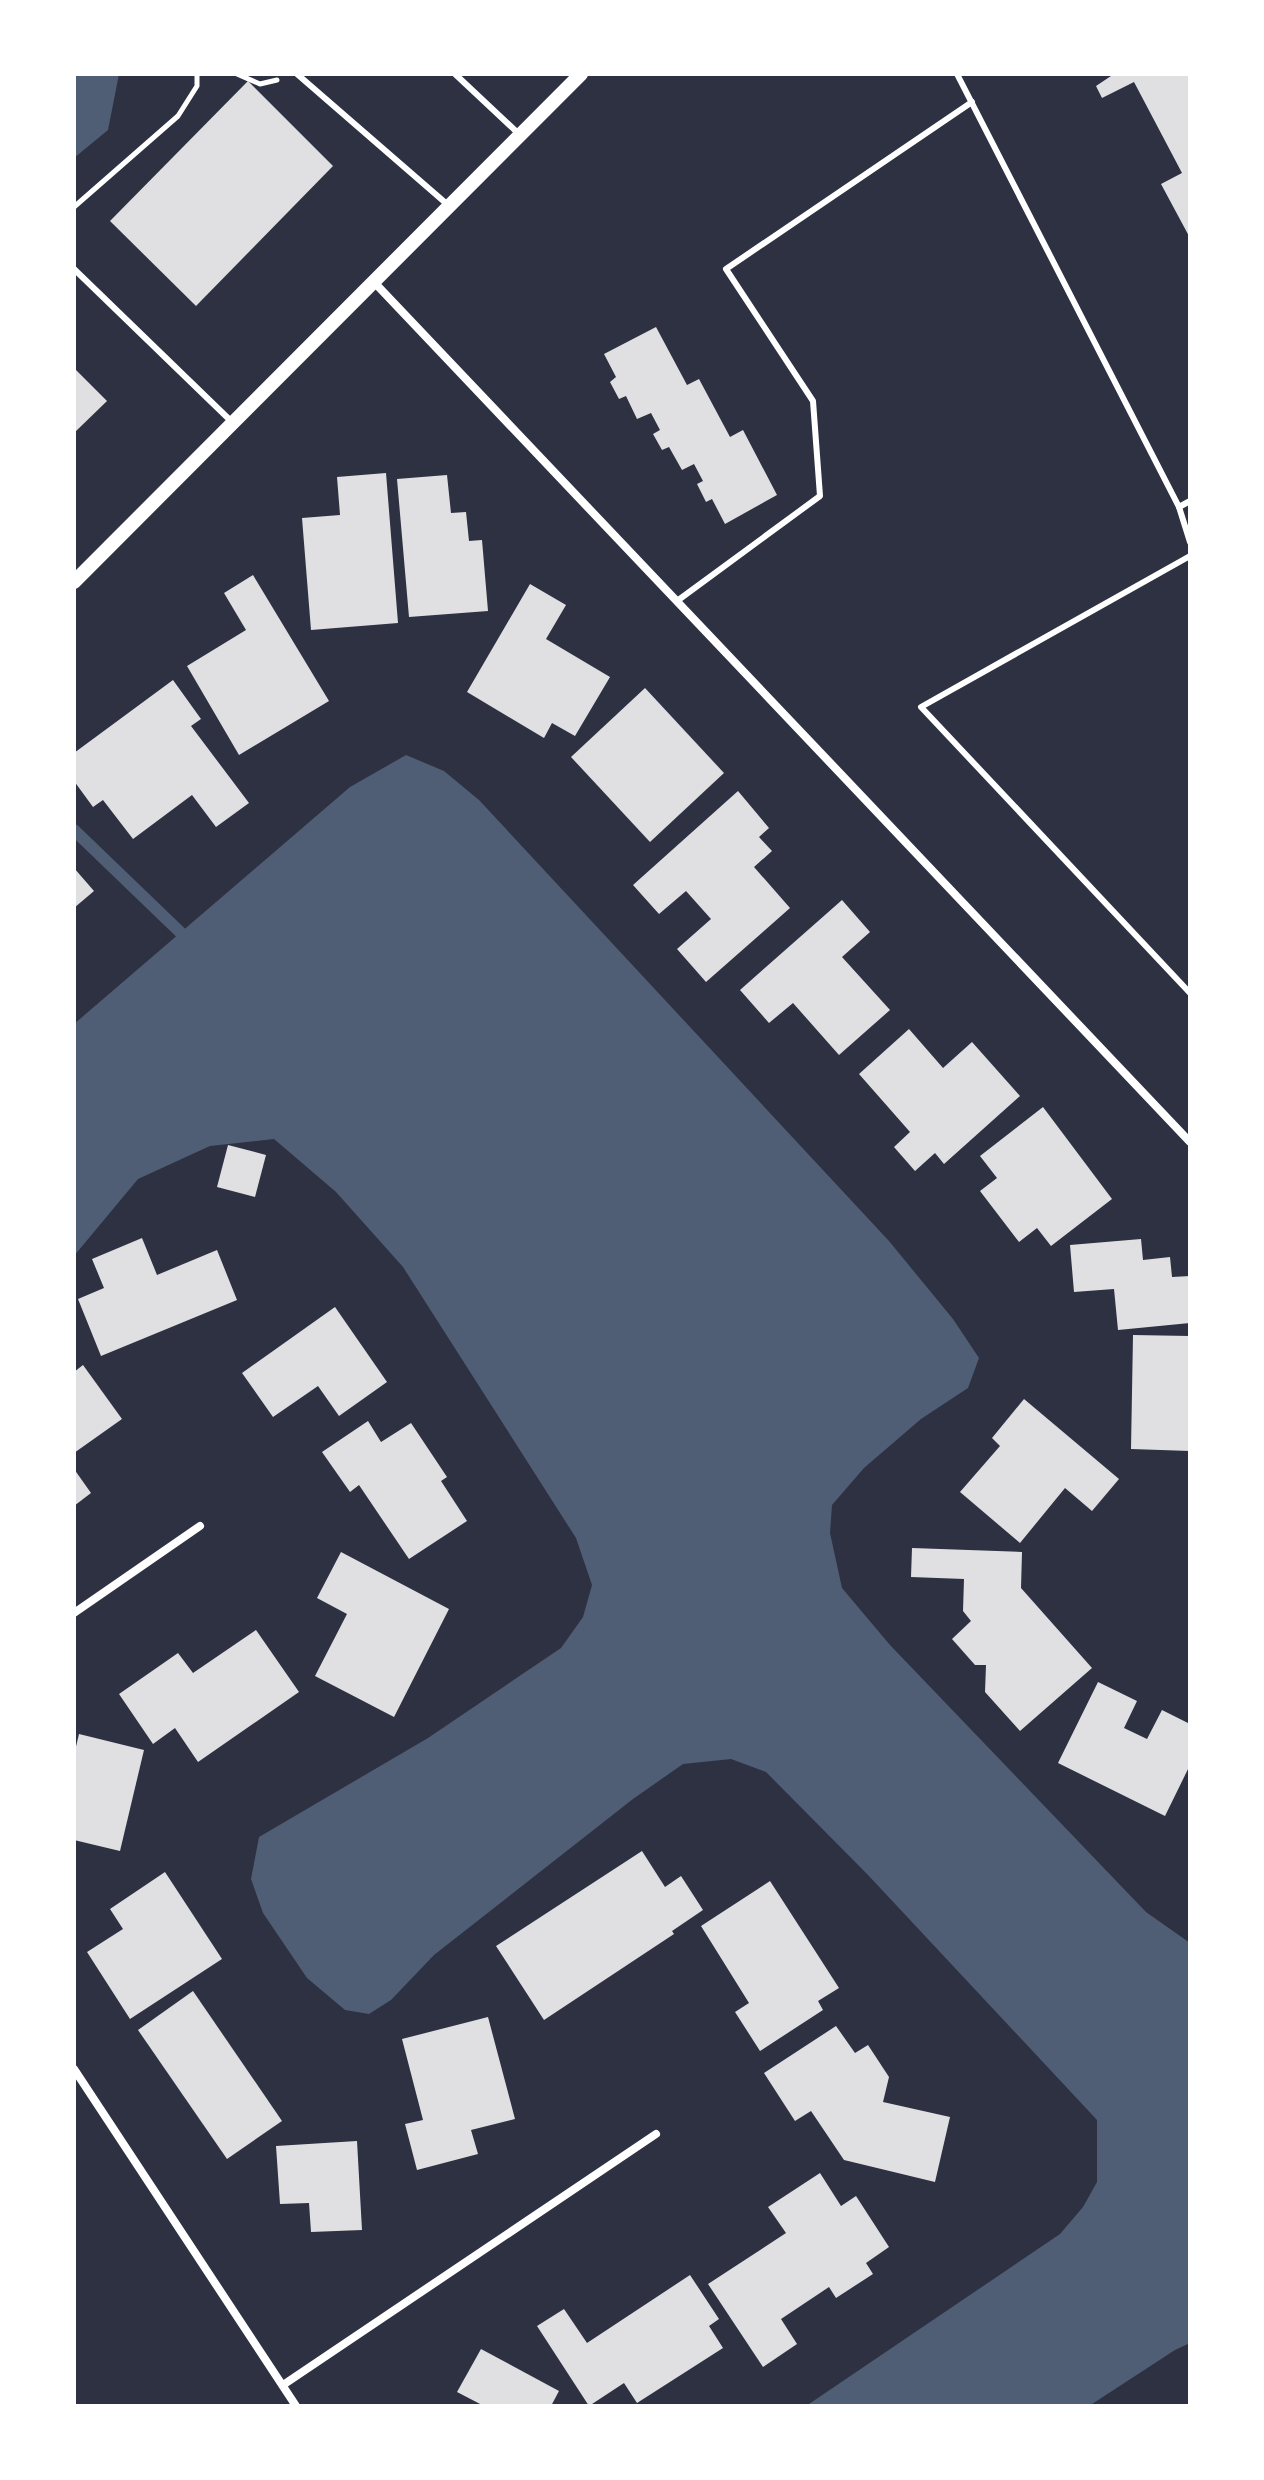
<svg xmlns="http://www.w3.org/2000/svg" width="1264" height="2480" font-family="'Roboto Condensed',sans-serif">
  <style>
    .water { fill: #4f5d75 }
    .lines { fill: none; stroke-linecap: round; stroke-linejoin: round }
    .stream { stroke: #4f5d75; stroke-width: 12 }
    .building { fill: #e0e0e3 }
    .path { stroke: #fff; stroke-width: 5 }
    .service { stroke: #fff; stroke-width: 6 }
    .minor { stroke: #fff; stroke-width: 8 }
    .tertiary { stroke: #fff; stroke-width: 14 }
  </style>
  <rect width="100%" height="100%" fill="#2d3142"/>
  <g class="water">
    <path d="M 74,74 L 119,74 L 108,130 L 74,158 Z"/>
    <path d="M 406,755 L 444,771 L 479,800 L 889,1241 L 953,1319 L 979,1358 L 968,1388 L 921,1419 L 864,1468 L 832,1505 L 830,1533 L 842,1588 L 890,1645 L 1146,1912 L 1190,1943 L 1190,2343 L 1175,2350 L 1089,2406 L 806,2406 L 1060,2234 L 1083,2207 L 1097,2182 L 1097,2120 L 868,1875 L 766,1772 L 731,1759 L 683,1764 L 633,1799 L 434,1955 L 391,2000 L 369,2014 L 345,2010 L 307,1978 L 263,1913 L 251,1879 L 259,1837 L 428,1738 L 561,1648 L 583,1617 L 592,1585 L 576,1538 L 403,1267 L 336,1192 L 274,1139 L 210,1146 L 138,1179 L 74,1256 L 74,1024 L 350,787 Z"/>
  </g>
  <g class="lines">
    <path class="stream" d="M 74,830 L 181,933"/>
  </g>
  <g class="building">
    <path d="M 1114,74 L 1190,74 L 1190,238 L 1161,184 L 1182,173 L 1134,82 L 1102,98 L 1096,86 Z"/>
    <path d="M 248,81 L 333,166 L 196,306 L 110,221 Z"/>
    <path d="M 656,327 L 687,385 L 699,379 L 730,437 L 743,430 L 777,495 L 725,524 L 712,499 L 706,502 L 697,484 L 703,481 L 694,464 L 682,470 L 669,447 L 662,450 L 653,434 L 660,430 L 651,413 L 637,419 L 626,396 L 619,399 L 610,382 L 616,377 L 604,354 Z"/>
    <path d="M 74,368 L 107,401 L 74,433 Z"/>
    <path d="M 386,473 L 398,623 L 311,630 L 302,518 L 340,515 L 337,477 Z"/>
    <path d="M 447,475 L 451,513 L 466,512 L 469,541 L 482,540 L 488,611 L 409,617 L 397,479 Z"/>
    <path d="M 253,575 L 329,701 L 239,755 L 187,666 L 246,630 L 224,593 Z"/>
    <path d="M 530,584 L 566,605 L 546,639 L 610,677 L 575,736 L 552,723 L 544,738 L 467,692 Z"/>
    <path d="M 173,680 L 201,719 L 191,726 L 249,803 L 216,827 L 192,795 L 133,839 L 103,800 L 93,807 L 74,781 L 74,753 Z"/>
    <path d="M 645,688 L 724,773 L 650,842 L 571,757 Z"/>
    <path d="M 738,791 L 769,828 L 759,837 L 772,851 L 754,867 L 790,908 L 706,982 L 677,949 L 711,919 L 686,891 L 659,914 L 633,885 Z"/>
    <path d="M 74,868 L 94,891 L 74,908 Z"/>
    <path d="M 842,900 L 870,932 L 842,957 L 890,1010 L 839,1055 L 793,1003 L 769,1023 L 740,990 Z"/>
    <path d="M 909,1029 L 943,1068 L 972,1042 L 1020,1096 L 944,1164 L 935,1153 L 915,1171 L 894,1147 L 910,1132 L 859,1074 Z"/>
    <path d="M 1043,1107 L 1112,1199 L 1051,1246 L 1037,1228 L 1019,1242 L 980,1191 L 997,1178 L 980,1156 Z"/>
    <path d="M 228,1145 L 266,1155 L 255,1197 L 217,1187 Z"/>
    <path d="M 142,1238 L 157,1275 L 217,1250 L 237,1300 L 101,1356 L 78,1299 L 104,1288 L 92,1259 Z"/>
    <path d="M 1141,1239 L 1143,1260 L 1170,1257 L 1172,1277 L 1190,1276 L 1190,1323 L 1118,1330 L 1114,1289 L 1074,1292 L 1070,1245 Z"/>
    <path d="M 335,1307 L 387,1382 L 339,1416 L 318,1386 L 273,1417 L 242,1373 Z"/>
    <path d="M 1133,1335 L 1190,1336 L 1190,1451 L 1131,1449 Z"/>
    <path d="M 83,1365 L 122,1419 L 74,1453 L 74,1372 Z"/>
    <path d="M 1024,1399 L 1119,1479 L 1092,1511 L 1065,1488 L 1020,1543 L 960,1492 L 1000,1446 L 992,1438 Z"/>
    <path d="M 368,1421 L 381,1442 L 411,1423 L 447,1477 L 441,1481 L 467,1521 L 409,1559 L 359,1485 L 350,1492 L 322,1452 Z"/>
    <path d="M 74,1469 L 91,1493 L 74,1506 Z"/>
    <path d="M 912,1548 L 1022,1552 L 1021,1588 L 1092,1668 L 1020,1731 L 985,1692 L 986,1665 L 975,1665 L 952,1639 L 971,1621 L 963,1611 L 964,1579 L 911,1577 Z"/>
    <path d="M 341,1552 L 449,1609 L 394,1717 L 315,1676 L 347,1614 L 317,1598 Z"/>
    <path d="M 256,1630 L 299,1692 L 198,1762 L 175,1728 L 153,1744 L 119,1694 L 178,1653 L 193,1673 Z"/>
    <path d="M 1098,1682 L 1137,1701 L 1124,1728 L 1147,1739 L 1162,1710 L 1190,1724 L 1190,1765 L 1165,1816 L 1058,1763 Z"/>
    <path d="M 79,1734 L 144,1750 L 120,1851 L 74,1840 L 74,1755 Z"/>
    <path d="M 642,1851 L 665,1887 L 681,1876 L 703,1910 L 672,1931 L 674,1934 L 544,2020 L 496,1946 Z"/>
    <path d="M 165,1872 L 222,1959 L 130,2019 L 87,1952 L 123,1929 L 110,1909 Z"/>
    <path d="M 770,1881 L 839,1988 L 818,2001 L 823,2010 L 760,2051 L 735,2012 L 749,2003 L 701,1926 Z"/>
    <path d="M 193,1991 L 282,2121 L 227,2159 L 138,2030 Z"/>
    <path d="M 488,2017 L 515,2119 L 471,2130 L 478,2154 L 417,2170 L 405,2124 L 423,2120 L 402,2039 Z"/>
    <path d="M 836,2026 L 855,2053 L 868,2045 L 889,2077 L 883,2102 L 950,2117 L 935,2182 L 844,2160 L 811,2111 L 795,2121 L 764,2073 Z"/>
    <path d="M 357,2141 L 362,2230 L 311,2232 L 309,2203 L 280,2204 L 276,2146 Z"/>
    <path d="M 820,2173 L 841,2206 L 856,2196 L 889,2247 L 866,2263 L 873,2274 L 836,2298 L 829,2287 L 781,2319 L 797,2344 L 763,2367 L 708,2284 L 786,2233 L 768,2207 Z"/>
    <path d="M 690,2275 L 719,2319 L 709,2326 L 723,2348 L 637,2403 L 624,2383 L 589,2406 L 537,2326 L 564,2309 L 587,2343 Z"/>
    <path d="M 481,2349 L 559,2391 L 551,2406 L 484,2406 L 457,2392 Z"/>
  </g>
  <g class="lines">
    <g class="path">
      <path d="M 237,74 L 260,84 L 277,80"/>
      <path d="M 74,207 L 178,116 L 197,86 L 197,74"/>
    </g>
    <g class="service">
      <path d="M 297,74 L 448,205"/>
      <path d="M 455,74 L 520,135"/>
      <path d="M 957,74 L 1179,507 L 1190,542"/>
      <path d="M 74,269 L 232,422"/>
      <path d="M 1179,507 L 1190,501"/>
      <path d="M 1190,556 L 921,707 L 1190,993"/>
      <path d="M 677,601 L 820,496 L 813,401 L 726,269 L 972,102"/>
    </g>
    <g class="minor">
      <path d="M 373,281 L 1190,1142"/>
      <path d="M 74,1613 L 200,1526"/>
      <path d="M 74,2069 L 296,2406"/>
      <path d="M 283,2385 L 656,2134"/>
    </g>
    <path class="tertiary" d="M 74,582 L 581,74"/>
  </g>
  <rect width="1264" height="2480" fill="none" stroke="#ffffff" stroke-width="152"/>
</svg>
